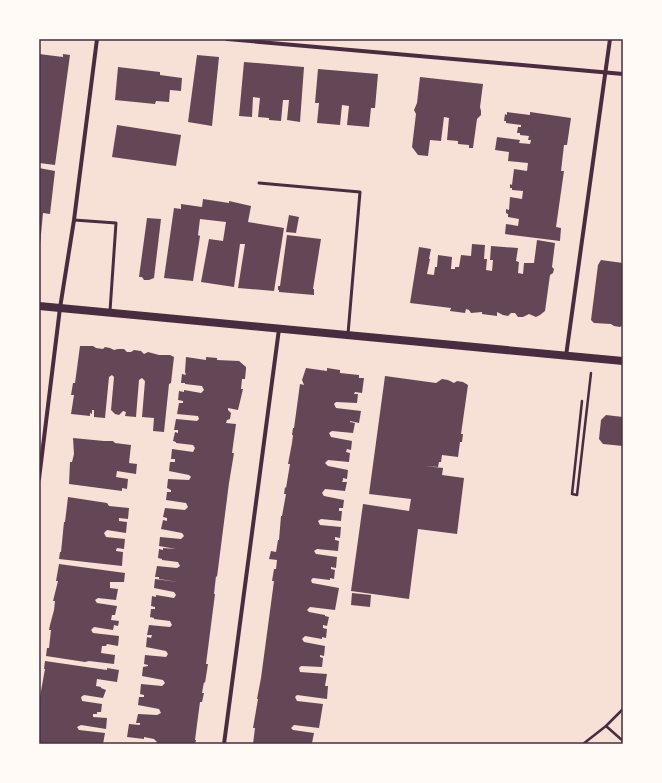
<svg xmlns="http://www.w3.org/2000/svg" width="662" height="783" font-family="'Asap Condensed',sans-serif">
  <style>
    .building { fill: #644757 }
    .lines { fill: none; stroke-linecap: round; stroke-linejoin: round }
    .path { stroke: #4a2c40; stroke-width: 2.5 }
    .service { stroke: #4a2c40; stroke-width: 3 }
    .minor { stroke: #4a2c40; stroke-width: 4 }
    .secondary { stroke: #4a2c40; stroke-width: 8 }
    .neatline { fill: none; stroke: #4a2c40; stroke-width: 1.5 }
  </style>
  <rect width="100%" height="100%" fill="#f7e1d7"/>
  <g class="building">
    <path d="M 39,54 L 63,57 L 63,54 L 70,55 L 55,165 L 39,163 Z"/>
    <path d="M 197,55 L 219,57 L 212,126 L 188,122 Z"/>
    <path d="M 244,62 L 304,67 L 300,122 L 287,120 L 289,100 L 283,100 L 281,121 L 269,120 L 269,118 L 258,117 L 260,98 L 253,97 L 252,117 L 239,116 Z"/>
    <path d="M 118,67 L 160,72 L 160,75 L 182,78 L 181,91 L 170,90 L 169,102 L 156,101 L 155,104 L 115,100 Z"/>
    <path d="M 318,69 L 378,74 L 375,108 L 371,108 L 369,127 L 347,125 L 349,106 L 342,105 L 340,125 L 317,123 L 319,103 L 315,103 Z"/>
    <path d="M 420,77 L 483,84 L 480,107 L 481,111 L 481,115 L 477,119 L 473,148 L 469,148 L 469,145 L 458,144 L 458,141 L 447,140 L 449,118 L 444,117 L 441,141 L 430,140 L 428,156 L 418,155 L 412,147 L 416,114 L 414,110 L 417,103 Z"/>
    <path d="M 507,112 L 530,115 L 530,112 L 571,118 L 567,145 L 564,145 L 561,171 L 564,171 L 556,227 L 561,228 L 560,241 L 505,234 L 506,224 L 518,226 L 519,219 L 508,217 L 508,214 L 506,213 L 506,209 L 509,210 L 510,197 L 522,199 L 523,191 L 512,190 L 512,188 L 510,188 L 510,184 L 512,185 L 514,169 L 527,171 L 528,163 L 508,161 L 509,152 L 495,150 L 497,137 L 520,140 L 519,143 L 530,144 L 531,140 L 528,140 L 529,136 L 520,135 L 520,133 L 517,133 L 518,127 L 521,127 L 521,125 L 506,123 L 506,121 L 504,121 L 505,114 L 507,115 Z"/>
    <path d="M 117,125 L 181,135 L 176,166 L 112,157 Z"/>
    <path d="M 39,168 L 55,171 L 50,214 L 43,213 L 40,245 L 39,245 Z"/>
    <path d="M 203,199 L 229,203 L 229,201 L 251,206 L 248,222 L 284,228 L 274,291 L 238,288 L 245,244 L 240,244 L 234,287 L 201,282 L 209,239 L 223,241 L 226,222 L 200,219 L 198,235 L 200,236 L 193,281 L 164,278 L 174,208 L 181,209 L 181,204 L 202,207 Z"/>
    <path d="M 289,215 L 299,217 L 296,233 L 286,232 Z"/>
    <path d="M 147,218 L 161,219 L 154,278 L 149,280 L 144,280 L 142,277 L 139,277 Z"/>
    <path d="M 287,235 L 321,239 L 313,289 L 314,289 L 314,295 L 279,292 L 279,290 L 278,290 L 278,286 L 280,286 Z"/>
    <path d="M 537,240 L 555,243 L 552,267 L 554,269 L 553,273 L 550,275 L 545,311 L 540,315 L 536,317 L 529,314 L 523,317 L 518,317 L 515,313 L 511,313 L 508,316 L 503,315 L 497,312 L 497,316 L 482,314 L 482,312 L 471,313 L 469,310 L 466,309 L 465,313 L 450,311 L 451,308 L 410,303 L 419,247 L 431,249 L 429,259 L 430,259 L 427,274 L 434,275 L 435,267 L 437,267 L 438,255 L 452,257 L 451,269 L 455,269 L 455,267 L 459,267 L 461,255 L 471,256 L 472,244 L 485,245 L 484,259 L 487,259 L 486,270 L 492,271 L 493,260 L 490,260 L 491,246 L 518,248 L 516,261 L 519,262 L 518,273 L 523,274 L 524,263 L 534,263 Z"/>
    <path d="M 601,260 L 623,263 L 623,325 L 620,327 L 614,326 L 611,324 L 594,323 L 591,320 L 598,265 Z"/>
    <path d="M 80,346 L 93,346 L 96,348 L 103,349 L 105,347 L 110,348 L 114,350 L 118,349 L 124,349 L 127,352 L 131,352 L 134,350 L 141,351 L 144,354 L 148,352 L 159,355 L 170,355 L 174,357 L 171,383 L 169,384 L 164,432 L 153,431 L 154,418 L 142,417 L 145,381 L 142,378 L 139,380 L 136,417 L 125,416 L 126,412 L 123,411 L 119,415 L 115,414 L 111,410 L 114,377 L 112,375 L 109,377 L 105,418 L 94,417 L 94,410 L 92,410 L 92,414 L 90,413 L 90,416 L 71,414 L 74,395 L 71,395 L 73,383 L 75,383 Z"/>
    <path d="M 186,357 L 206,360 L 206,357 L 217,358 L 217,360 L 239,361 L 246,367 L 246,369 L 245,379 L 242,379 L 241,389 L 243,389 L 238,410 L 228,408 L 228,410 L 231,413 L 230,419 L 227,420 L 226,423 L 236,424 L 232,453 L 234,453 L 229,483 L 217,577 L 216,576 L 214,594 L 215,594 L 206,664 L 208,664 L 205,683 L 204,682 L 202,693 L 204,693 L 202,702 L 200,702 L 198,717 L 195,740 L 196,740 L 195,744 L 155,744 L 157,742 L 154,739 L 144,737 L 144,739 L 127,737 L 129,724 L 140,725 L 140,723 L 136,723 L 138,714 L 157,715 L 161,713 L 159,709 L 138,705 L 139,697 L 144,697 L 144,695 L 140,694 L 141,684 L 162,686 L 165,683 L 163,680 L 142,676 L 143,667 L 148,666 L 148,665 L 144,664 L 145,655 L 166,657 L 168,654 L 166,651 L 146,647 L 147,637 L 151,638 L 152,635 L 147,635 L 149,625 L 170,627 L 172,625 L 170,621 L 154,619 L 154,618 L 150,617 L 151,609 L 155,609 L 155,607 L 151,606 L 152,596 L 156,597 L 156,595 L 174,598 L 176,595 L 174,592 L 154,588 L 155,579 L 178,582 L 159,579 L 159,577 L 155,577 L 157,566 L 177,568 L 180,566 L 178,562 L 162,560 L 162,559 L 158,558 L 159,549 L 163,550 L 163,548 L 176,549 L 159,546 L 160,537 L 181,539 L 184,536 L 182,533 L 161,529 L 163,520 L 167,521 L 167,518 L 163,517 L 165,508 L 185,510 L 188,507 L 186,503 L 166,500 L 167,492 L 171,492 L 171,490 L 167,488 L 168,479 L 189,480 L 191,477 L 189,475 L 169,471 L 170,462 L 175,462 L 175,459 L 171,459 L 172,449 L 193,452 L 195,448 L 193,445 L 176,443 L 176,442 L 173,441 L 175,432 L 178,433 L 178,430 L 174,430 L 176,419 L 197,421 L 199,419 L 198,416 L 177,414 L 179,403 L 183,403 L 183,401 L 178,400 L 179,391 L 184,392 L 184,390 L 201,393 L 204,390 L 202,386 L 185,384 L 185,383 L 181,383 L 182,374 L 186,375 L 185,372 Z"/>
    <path d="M 306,368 L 327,371 L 327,368 L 340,370 L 340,373 L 359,375 L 359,378 L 364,378 L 362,393 L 355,392 L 354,394 L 358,394 L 357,403 L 336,402 L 334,404 L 336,408 L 361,411 L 359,423 L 350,421 L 350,422 L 355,423 L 353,433 L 332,431 L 329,433 L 331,437 L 352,441 L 351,450 L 347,449 L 346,452 L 350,453 L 349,462 L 328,460 L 325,463 L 328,466 L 348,470 L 347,479 L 343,478 L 343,480 L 342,482 L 347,482 L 345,491 L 325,489 L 322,493 L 324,496 L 344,500 L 343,508 L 339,508 L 339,511 L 342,511 L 341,521 L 321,519 L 318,521 L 320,525 L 341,527 L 340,538 L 335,537 L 335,540 L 339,541 L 338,551 L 317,549 L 314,551 L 316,554 L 337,557 L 336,568 L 331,567 L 331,569 L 335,570 L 334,579 L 330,578 L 330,580 L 313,578 L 311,580 L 312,583 L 339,588 L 335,610 L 310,607 L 307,610 L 309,612 L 325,615 L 325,616 L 329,617 L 327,626 L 323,625 L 323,628 L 327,629 L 326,638 L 322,637 L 322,639 L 305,636 L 302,639 L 304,642 L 325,646 L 324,656 L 320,655 L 320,657 L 323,658 L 322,667 L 301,666 L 299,668 L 300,672 L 327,674 L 325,686 L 328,686 L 327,699 L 297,695 L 295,697 L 297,701 L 323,704 L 319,728 L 294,725 L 291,728 L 293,730 L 314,733 L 312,743 L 253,744 L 255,728 L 253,728 L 258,699 L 257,699 L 261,678 L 274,581 L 272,581 L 274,569 L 276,569 L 277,560 L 269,559 L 271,551 L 276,552 L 278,540 L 279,540 L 281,516 L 282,516 L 286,494 L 284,494 L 285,487 L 286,488 L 290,464 L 288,464 L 292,443 L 293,435 L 292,435 L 293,428 L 294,428 L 300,384 L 304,385 L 302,380 Z"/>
    <path d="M 385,376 L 436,383 L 442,379 L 448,380 L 454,383 L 457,381 L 463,382 L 468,385 L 461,434 L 463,434 L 462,442 L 460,442 L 458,457 L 442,455 L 441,462 L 439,462 L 438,467 L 425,466 L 443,468 L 442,475 L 464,478 L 457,534 L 418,529 L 409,599 L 351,591 L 363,504 L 409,511 L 411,499 L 369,494 Z"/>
    <path d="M 606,415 L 623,417 L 623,446 L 603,444 L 599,439 L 601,420 Z"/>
    <path d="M 73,438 L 104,441 L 113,441 L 115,443 L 131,445 L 129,463 L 137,464 L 136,474 L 117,471 L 116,477 L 128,479 L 127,489 L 122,488 L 122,491 L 69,484 L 70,462 L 72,462 L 74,454 Z"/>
    <path d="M 68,497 L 107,503 L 109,506 L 129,508 L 128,519 L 119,518 L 119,521 L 127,522 L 126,533 L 107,530 L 104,533 L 106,537 L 125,539 L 124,549 L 117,548 L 116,550 L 116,551 L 123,552 L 122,566 L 59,559 L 60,552 L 61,552 L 64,522 L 65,522 Z"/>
    <path d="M 59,564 L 125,573 L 124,582 L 110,582 L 110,588 L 118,589 L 116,600 L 98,598 L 95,600 L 97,603 L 117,606 L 115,615 L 112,615 L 111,620 L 119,621 L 118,626 L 114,625 L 113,630 L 94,627 L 91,630 L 93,633 L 119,636 L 118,646 L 107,644 L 106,646 L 102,646 L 101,653 L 115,655 L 114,664 L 89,661 L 85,662 L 46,656 L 47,648 L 49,648 L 51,630 L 49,630 L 50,625 L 54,610 L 55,601 L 53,601 L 58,581 L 56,581 Z"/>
    <path d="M 352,593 L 371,595 L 370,607 L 351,605 Z"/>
    <path d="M 45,661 L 107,670 L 107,668 L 119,670 L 117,682 L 97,679 L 96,686 L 101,687 L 101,688 L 106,690 L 103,698 L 84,695 L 81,697 L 82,701 L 102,704 L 101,712 L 97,712 L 97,714 L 93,714 L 93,717 L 107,718 L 106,729 L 81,725 L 77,727 L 79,730 L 105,733 L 103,744 L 89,743 L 89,744 L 39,744 L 39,702 L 45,669 L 44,669 Z"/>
  </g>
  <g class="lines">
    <g class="path">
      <path d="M 582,401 L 572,494 L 577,495 L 591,373"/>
      <path d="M 606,726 L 623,741"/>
      <path d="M 583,744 L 606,726 L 623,709"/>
    </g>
    <g class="service">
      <path d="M 259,183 L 360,192 L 348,334"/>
      <path d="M 74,220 L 116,223 L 110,311"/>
    </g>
    <g class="minor">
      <path d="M 227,39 L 623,74"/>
      <path d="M 566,356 L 610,39"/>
      <path d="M 39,479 L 60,308 L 74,220 L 97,39"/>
      <path d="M 224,744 L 279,329"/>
    </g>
    <path class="secondary" d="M 39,306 L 623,361"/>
  </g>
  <rect width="662" height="783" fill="none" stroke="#fffaf5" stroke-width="80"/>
  <rect x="40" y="40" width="582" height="703" class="neatline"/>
</svg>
